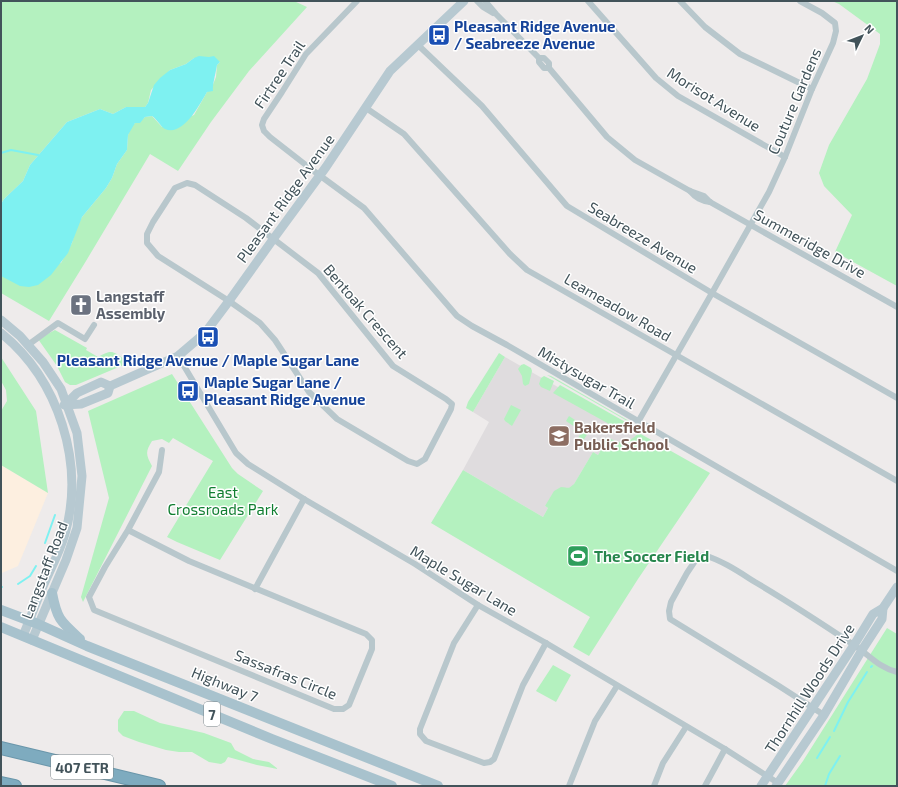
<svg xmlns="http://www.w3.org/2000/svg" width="898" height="787" font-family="'Exo 2',sans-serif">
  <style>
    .commercial { fill: #fdefe0 }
    .education { fill: #dfdcde }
    .green { fill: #b4f1bf }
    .water { fill: #7ef1f1 }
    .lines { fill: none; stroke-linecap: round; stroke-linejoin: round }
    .stream { stroke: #7ef1f1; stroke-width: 2 }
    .highway-casing { stroke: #6a96aa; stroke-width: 14 }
    .street { stroke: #b8c7cc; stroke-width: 6 }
    .secondary { stroke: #b7c9d1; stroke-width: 9 }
    .primary { stroke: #a8c2cd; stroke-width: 10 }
    .highway { stroke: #7eabbf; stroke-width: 12 }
    .labels { text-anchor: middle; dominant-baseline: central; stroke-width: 3; stroke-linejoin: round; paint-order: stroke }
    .shield { fill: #fff; stroke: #7b878c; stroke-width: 1 }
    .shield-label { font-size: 14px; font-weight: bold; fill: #42535a }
    .transit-label { font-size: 15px; font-weight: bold; fill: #164399; stroke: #fff; text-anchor: start }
    .street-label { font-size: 15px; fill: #42535a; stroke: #fff }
    .worship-label { font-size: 15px; font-weight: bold; fill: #5b616d; stroke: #fff; text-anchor: start }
    .education-label { font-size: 15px; font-weight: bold; fill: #785e54; stroke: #fff; text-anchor: start }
    .park-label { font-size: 15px; fill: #107e31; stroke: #fff }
    .leisure-label { font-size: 15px; font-weight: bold; fill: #27864d; stroke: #fff; text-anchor: start }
  </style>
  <rect width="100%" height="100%" fill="#eeebeb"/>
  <path class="commercial" d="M 1,465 L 48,493 L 18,566 L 2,573 L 1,572 Z"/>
  <path class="education" d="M 505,357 L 639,433 L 633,439 L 624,443 L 615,441 L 609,438 L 601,441 L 605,443 L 598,455 L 593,452 L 567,496 L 545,506 L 548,508 L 543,517 L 463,470 L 489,422 L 473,412 Z"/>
  <g class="green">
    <path d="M 1,1 L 294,1 L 307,7 L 249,71 L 211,122 L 178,171 L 150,154 L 86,261 L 49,321 L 1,293 L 1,276 L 61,263 L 72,243 L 76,228 L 82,217 L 106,188 L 112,178 L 117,164 L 127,150 L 128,135 L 131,127 L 135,123 L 141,121 L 145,117 L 152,116 L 162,127 L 194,115 L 207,92 L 212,87 L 216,77 L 217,65 L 220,62 L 194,58 L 186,64 L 170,70 L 151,90 L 148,103 L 145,107 L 126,107 L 113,114 L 100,109 L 67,122 L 30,165 L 23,181 L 4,199 L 1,204 Z"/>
    <path d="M 832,1 L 897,1 L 897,286 L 835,252 L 852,215 L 824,186 L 819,173 L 829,145 L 867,79 L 880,44 L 880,34 L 839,4 Z"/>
    <path d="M 55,330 L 87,348 L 86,350 L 98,357 C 111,350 112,350 124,359 L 126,364 L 76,385 L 70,385 L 65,382 L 57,366 L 38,339 Z"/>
    <path d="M 499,353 L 505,357 L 473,412 L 466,408 L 468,402 Z"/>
    <path d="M 1,357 L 36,411 L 48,493 L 1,465 L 1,411 L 7,401 L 6,390 L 1,381 Z"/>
    <path d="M 524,364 L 531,368 L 532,371 L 529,384 L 525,386 L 523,384 L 522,376 L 518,369 L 521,365 Z"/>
    <path d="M 172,374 L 232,468 L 238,474 L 263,491 L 220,560 L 177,542 L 167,537 L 213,461 L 173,438 L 169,443 L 162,439 L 152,441 C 145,452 146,455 152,466 L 83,602 L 81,597 L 109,498 L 88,411 Z"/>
    <path d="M 547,375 L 551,376 L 629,421 L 629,422 Z"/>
    <path d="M 544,376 L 554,381 L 550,391 L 541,387 L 539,384 L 541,378 Z"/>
    <path d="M 560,385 L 629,424 L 628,429 L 624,431 L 620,430 L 553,393 Z"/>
    <path d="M 511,405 L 521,410 L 512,426 L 505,421 L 504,419 Z"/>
    <path d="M 569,416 L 575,420 L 576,427 L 588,433 L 581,444 L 576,441 L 580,435 L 573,431 L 575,427 L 566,421 Z"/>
    <path d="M 639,433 L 710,473 L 638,579 L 589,656 L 573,647 L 590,617 L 431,523 L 463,470 L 543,517 L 548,508 L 545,506 L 554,491 L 561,487 C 570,488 568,489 574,484 L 593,452 L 598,455 L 605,443 L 601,440 L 609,438 C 622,445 628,443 639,433 Z"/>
    <path d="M 887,628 L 897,634 L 897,786 L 785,786 L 803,761 Z"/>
    <path d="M 553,665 L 571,675 L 556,702 L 536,691 Z"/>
    <path d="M 124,711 L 134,711 L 160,723 L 204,733 L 231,743 L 235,750 L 253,759 L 269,762 L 278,769 L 257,765 L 228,757 L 225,762 L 221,764 L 209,762 L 192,752 L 179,752 L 166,750 L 139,742 L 123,736 L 118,731 L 118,720 Z"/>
  </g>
  <path class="water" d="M 199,56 L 209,57 L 214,56 L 220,62 L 217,65 C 216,72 212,86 213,91 L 207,92 C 200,104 183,137 165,129 C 160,126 157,119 152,116 L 145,117 L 140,123 L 135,123 L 128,135 L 127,150 L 117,164 L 112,178 L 106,188 L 82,217 L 68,253 L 51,275 L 38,285 L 29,287 L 20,286 L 1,276 L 1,204 L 4,199 L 23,181 L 30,165 L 67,122 L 100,109 L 113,114 L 126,107 L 145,107 L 148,103 L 154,85 L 160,78 L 170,70 L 186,64 L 194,58 Z"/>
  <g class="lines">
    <g class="stream">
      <path d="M 1,153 L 11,150 L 38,155"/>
      <path d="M 45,543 L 55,515"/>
      <path d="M 18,584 L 30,576 L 36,566"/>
      <path d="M 1,587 L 2,587"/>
      <path d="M 871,667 L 872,666"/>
      <path d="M 834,731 L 848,702 L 867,672"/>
      <path d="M 817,758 L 830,737"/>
      <path d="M 825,786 L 829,774 L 840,756"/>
    </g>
    <g class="highway-casing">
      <g id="highway">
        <path d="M 1,748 L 159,786"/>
        <path d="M 1,783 L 15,786"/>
      </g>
    </g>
    <g class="street">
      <path d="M 357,1 L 306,54 L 282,92 L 264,119 L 262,125 L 264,131 L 270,137 L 311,169 L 364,208 L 457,316 L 472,326 L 507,345 L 897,571"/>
      <path d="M 477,1 L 483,7 L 493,13"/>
      <path d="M 485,1 L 496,14 L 539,58 L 544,58 L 549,63 L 549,68 L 607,137 L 635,160 L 690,191 L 704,196 L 710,202 L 897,307"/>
      <path d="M 588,1 L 656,78 L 678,96 L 785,157"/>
      <path d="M 680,1 L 705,27 L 740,54 L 812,89"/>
      <path d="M 418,45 L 482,106 L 567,206 L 712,293 L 897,398"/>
      <path d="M 539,58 L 539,62 L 544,68 L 549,68"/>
      <path d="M 366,108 L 404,134 L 510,254 L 527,270 L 897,481"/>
      <path d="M 187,183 L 195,185 L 246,218 L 318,273 L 393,366 L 446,399 L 452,404 L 451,409 L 425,459 L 417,464 L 408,461 L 337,419 L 309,392 L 275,340 L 260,323 L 229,301 L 158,256 L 147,243 L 147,234 L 153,222 L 175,188 Z"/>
      <path d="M 690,191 C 696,198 701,201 710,202"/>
      <path d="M 28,345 L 58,323 L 85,339 L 94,325"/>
      <path d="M 178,356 L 236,453 L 248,464 L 304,499 L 415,564 L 478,605 L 546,643 L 725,749 L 778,783"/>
      <path d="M 638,422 L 712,293 L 769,192 L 785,157 L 812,89 L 833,43 L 836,31 L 835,23 L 822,13 L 800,1"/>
      <path d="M 128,530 L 189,561 L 366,634 L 372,640 L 372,649 L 349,705 L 343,709 L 334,709 L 94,610 L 89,597 L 105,567 L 128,530 L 159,472 L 162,450"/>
      <path d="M 255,589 L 304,499"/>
      <path d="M 478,605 L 454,643 L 420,729 L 420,734 L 426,741 L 484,763 L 490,762 L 494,759 L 523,685 L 546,643"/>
      <path d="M 824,715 L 779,686 L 670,619 L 669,611 L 671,602 L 687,573 L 697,558 L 704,555 C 723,561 739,572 755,582 C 789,602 821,623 854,645 C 868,654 879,668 897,672"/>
      <path d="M 569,786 L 595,721 L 617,686"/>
      <path d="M 654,786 L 663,763 L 686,727"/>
      <path d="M 705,786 L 725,749"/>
    </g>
    <g class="secondary">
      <path d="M 1,320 L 20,336 L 43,362 L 61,389 L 77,433 L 82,476 L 77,528 L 66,560 L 32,640"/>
      <path d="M 1,333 C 59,380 85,463 65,534 C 59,554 49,572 41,591 C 35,606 29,621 23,636"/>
      <path d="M 66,404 L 77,393 L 101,382 L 110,386 L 178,356 L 205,333 L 229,301 L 274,238 L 326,167 L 390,71 L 464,1"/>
      <path d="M 64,405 L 81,404 L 108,393 L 110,386"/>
      <path d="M 761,786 L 854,645 L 873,614 L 883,608 L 897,587"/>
      <path d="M 776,786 L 824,715 L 862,650 L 882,619 L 883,608"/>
    </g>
    <g class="primary">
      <path d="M 52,593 C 57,619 60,621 80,639"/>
      <path d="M 1,610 L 38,624 L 87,646 L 438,786"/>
      <path d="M 1,627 L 272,739 L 392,786"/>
    </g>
    <use href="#highway" class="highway"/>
  </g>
  <defs>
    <g id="bus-square" transform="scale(1.15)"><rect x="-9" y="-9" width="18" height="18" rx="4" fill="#1a4fb4" stroke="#fff"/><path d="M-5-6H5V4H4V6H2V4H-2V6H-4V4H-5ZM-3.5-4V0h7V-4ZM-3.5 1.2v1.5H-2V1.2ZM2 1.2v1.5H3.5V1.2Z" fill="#fff"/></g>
    <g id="church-square" transform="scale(1.15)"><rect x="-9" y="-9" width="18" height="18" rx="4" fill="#6b7280" stroke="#fff"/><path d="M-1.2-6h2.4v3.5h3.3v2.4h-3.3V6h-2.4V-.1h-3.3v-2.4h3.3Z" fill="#fff"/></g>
    <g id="school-square" transform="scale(1.15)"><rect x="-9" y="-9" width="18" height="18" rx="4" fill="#8d6e63" stroke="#fff"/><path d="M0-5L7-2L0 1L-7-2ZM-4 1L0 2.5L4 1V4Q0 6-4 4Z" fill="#fff"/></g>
    <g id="stadium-square" transform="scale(1.15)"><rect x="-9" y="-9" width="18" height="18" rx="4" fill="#2e9e5b" stroke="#fff"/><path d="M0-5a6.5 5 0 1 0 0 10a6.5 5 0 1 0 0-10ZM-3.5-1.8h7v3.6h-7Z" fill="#fff"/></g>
  </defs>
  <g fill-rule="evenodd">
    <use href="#bus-square" x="439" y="35"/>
    <use href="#church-square" x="81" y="305"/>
    <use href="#bus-square" x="208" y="337"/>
    <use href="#bus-square" x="188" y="391"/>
    <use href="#school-square" x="559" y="436"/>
    <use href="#stadium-square" x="578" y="556"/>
  </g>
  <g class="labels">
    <g class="shield">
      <rect x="204" y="702" width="16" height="24" rx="3"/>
      <rect x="51" y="755" width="62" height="24" rx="3"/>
    </g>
    <g class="shield-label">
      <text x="212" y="714">7</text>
      <text x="82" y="767">407 ETR</text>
    </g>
    <g class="transit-label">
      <text x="454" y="26">Pleasant Ridge Avenue<tspan x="454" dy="17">/ Seabreeze Avenue</tspan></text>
      <text x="208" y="360" text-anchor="middle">Pleasant Ridge Avenue / Maple Sugar Lane</text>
      <text x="204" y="382">Maple Sugar Lane /<tspan x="204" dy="17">Pleasant Ridge Avenue</tspan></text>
    </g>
    <g class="street-label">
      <text transform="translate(279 74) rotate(-56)">Firtree Trail</text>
      <text transform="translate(714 99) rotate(32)">Morisot Avenue</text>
      <text transform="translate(794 101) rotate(-67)">Couture Gardens</text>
      <text transform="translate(285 198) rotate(-54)">Pleasant Ridge Avenue</text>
      <text transform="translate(643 237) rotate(31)">Seabreeze Avenue</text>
      <text transform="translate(810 243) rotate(29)">Summeridge Drive</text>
      <text transform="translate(618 307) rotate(30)">Leameadow Road</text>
      <text transform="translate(366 311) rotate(49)">Bentoak Crescent</text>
      <text transform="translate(587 377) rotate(30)">Mistysugar Trail</text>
      <text transform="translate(44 570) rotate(-69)">Langstaff Road</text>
      <text transform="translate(464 580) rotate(31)">Maple Sugar Lane</text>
      <text transform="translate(286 674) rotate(22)">Sassafras Circle</text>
      <text transform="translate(225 684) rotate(22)">Highway 7</text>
      <text transform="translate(809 688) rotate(-57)">Thornhill Woods Drive</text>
    </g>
    <g class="worship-label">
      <text x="96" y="296">Langstaff<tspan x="96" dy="17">Assembly</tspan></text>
    </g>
    <g class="education-label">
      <text x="574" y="427">Bakersfield<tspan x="574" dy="17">Public School</tspan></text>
    </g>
    <g class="park-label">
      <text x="223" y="492">East<tspan x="223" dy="17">Crossroads Park</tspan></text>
    </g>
    <g class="leisure-label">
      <text x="594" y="556">The Soccer Field</text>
    </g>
  </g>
  <rect width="898" height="787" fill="none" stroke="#42535a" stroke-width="4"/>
  <g transform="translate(862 36) rotate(47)" stroke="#ffffff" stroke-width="3" paint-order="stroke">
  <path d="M0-3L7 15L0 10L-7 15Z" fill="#42535a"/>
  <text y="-6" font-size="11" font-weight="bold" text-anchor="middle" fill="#42535a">N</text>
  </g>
</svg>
